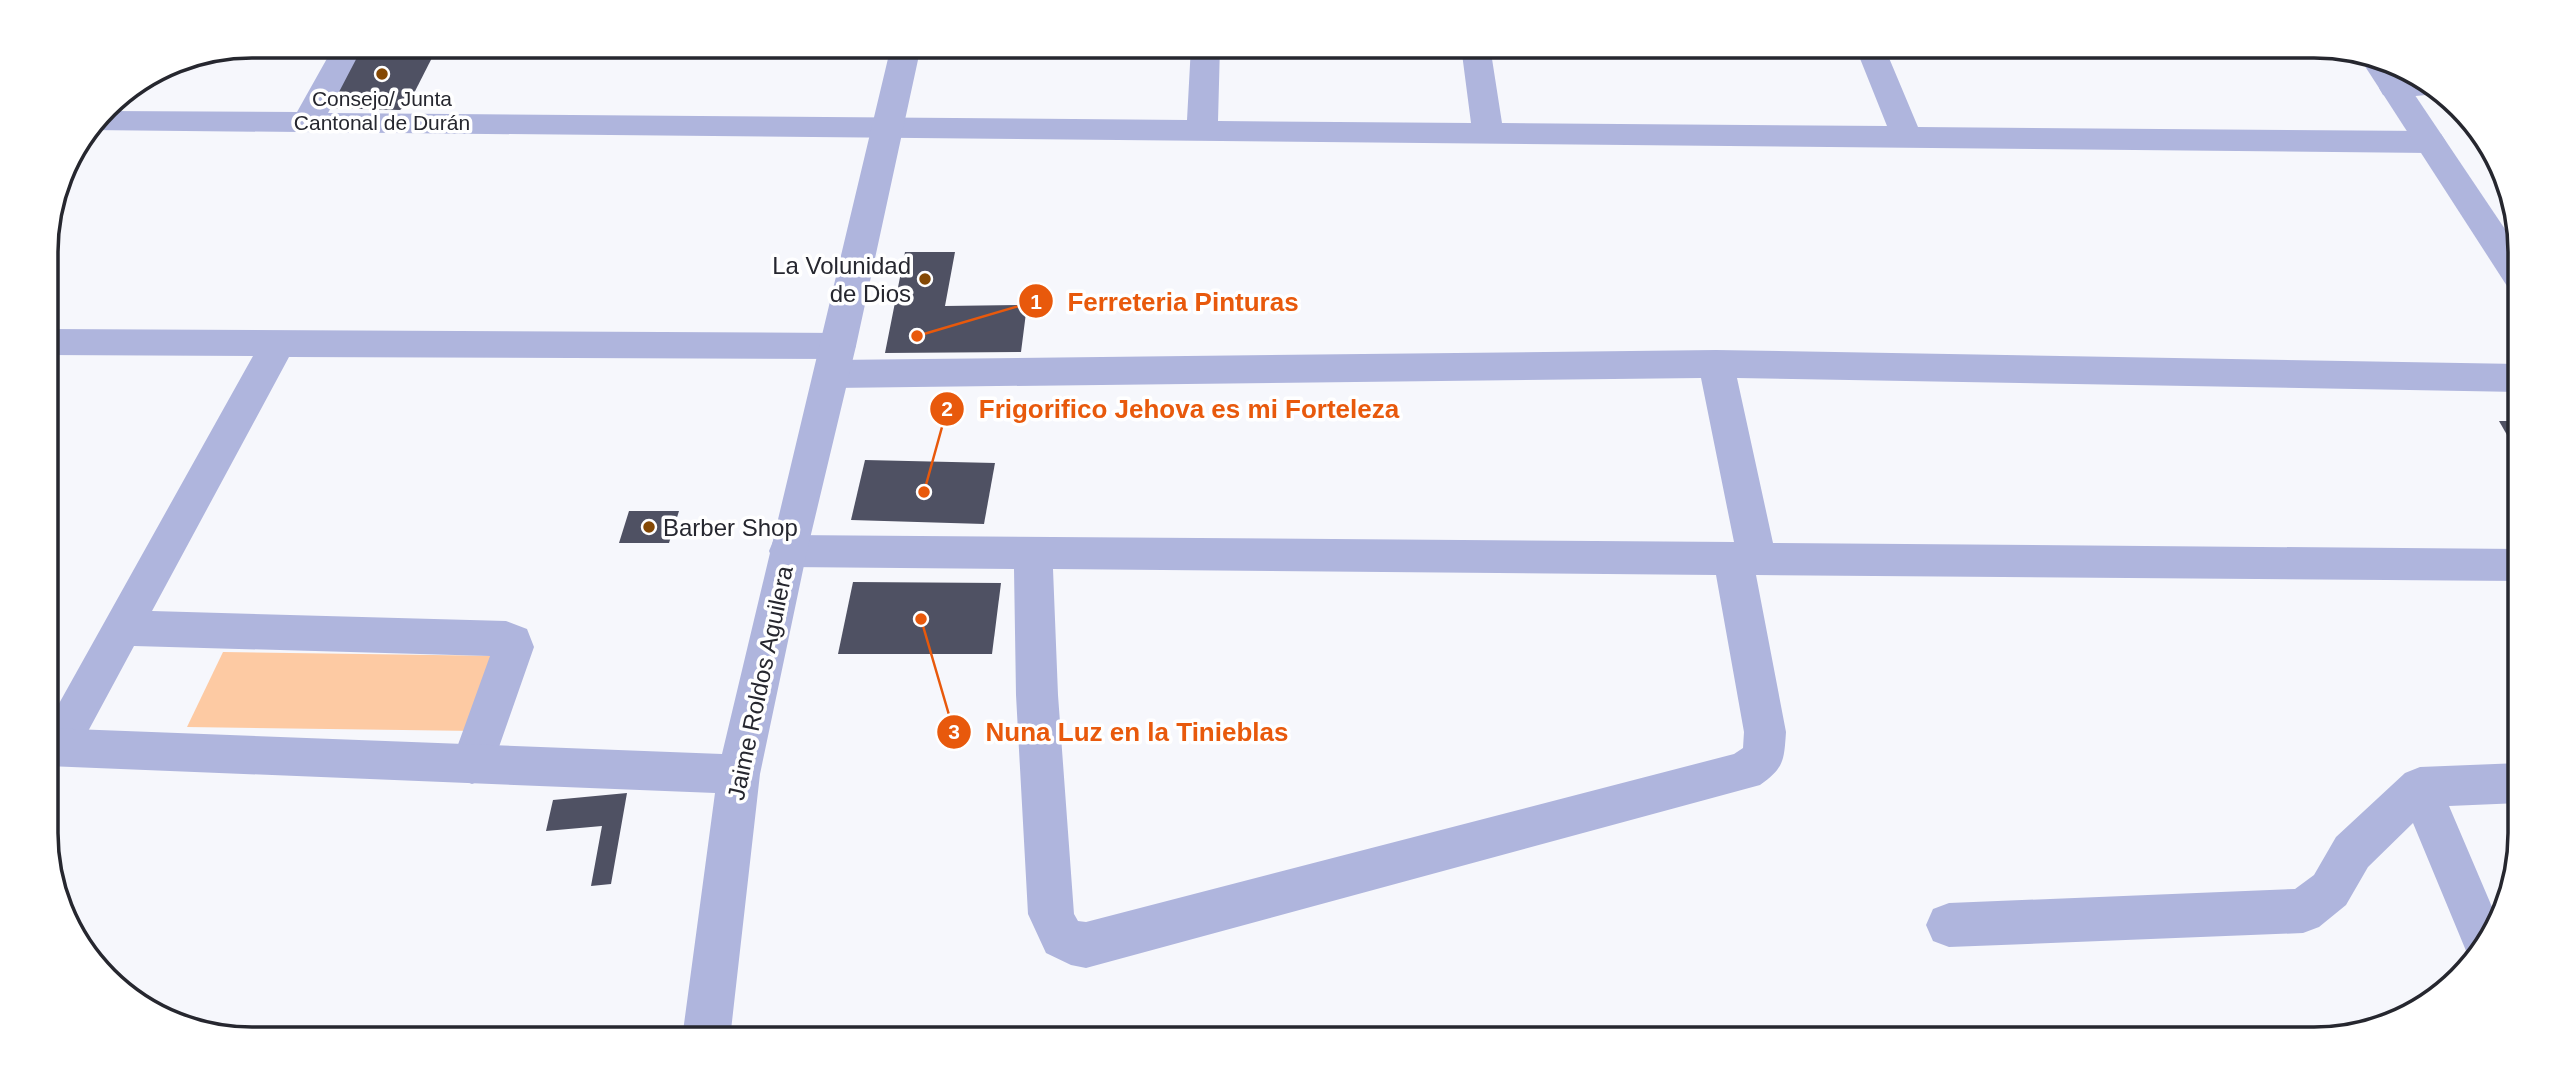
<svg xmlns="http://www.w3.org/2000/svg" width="2566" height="1085" font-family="Helvetica,sans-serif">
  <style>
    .green { fill: #fdcaa3 }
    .building { fill: #4f5163 }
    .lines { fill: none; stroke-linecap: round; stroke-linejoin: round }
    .minor { fill: #afb5dd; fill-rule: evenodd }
    .tertiary { fill: #afb5dd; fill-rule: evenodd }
    .poi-dot { fill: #844804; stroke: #fff; stroke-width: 2.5 }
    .labels { text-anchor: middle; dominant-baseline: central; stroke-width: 7; stroke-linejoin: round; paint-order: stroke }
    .far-poi-label { font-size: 21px; fill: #26272f; stroke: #fff }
    .poi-label { font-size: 24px; fill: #26272f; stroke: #fff; text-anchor: end }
    .street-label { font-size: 24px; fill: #26272f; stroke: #fff }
    .rim { fill: none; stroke: #26272f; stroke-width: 3.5 }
    .leader { fill: none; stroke: #e8590c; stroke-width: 2.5 }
    .callout-dot { fill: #e8590c; stroke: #fff; stroke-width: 2.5 }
    .mark-label { font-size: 21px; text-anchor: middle; font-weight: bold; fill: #fff }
    .callout-label { font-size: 26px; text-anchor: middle; font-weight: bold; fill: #e8590c; stroke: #fff; stroke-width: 7; stroke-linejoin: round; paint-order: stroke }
  </style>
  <rect width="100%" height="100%" fill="#f6f7fc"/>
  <path class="green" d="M 223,652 L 504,656 L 477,731 L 187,727 Z"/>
  <g class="building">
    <path d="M 357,46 L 438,46 L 409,103 L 400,110 L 323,108 Z"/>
    <path d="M 905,252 L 955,252 L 945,306 L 1027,305 L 1021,352 L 885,353 Z"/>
    <path d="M 2499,421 L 2519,421 L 2519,442 L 2511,442 Z"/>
    <path d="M 865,460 L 995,463 L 984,524 L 851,520 Z"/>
    <path d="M 629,511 L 679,511 L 669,543 L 619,543 Z"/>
    <path d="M 853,582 L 1001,583 L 992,654 L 838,654 Z"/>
    <path d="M 627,793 L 611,884 L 591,886 L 602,826 L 546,831 L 553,800 Z"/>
  </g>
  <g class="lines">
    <g class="minor">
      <path d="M 334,46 L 363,46 L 328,113 L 1187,120 L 1191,46 L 1220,46 L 1218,121 L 1471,123 L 1461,46 L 1490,46 L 1502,123 L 1887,126 L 1855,46 L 1884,46 L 1918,127 L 2430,131 L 2441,134 L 2446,142 L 2441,150 L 2430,153 L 90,130 L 105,111 L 297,112 Z"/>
      <path d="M 2414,77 L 2437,94 L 2394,98 L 2383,95 L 2379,88 L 2383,81 Z"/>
      <path d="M 46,329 L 839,333 L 851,337 L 856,346 L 851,355 L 839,359 L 289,357 L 152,611 L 506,621 L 527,629 L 534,647 L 493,764 L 487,778 L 472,784 L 457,778 L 451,764 L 490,656 L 134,646 L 72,761 L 57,766 L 47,763 L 47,725 L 253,356 L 46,355 Z"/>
      <path d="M 1716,350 L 2519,364 L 2519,392 L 1737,378 L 1773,543 L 2520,549 L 2520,581 L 1756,575 L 1786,732 C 1784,761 1784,768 1760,785 L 1086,968 L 1071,965 L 1046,953 L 1028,914 L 1016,695 L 1014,569 L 788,567 L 774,563 L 769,551 L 774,539 L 788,535 L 1734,542 L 1701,378 L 832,388 L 819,384 L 814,374 L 819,364 L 832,360 ZM 1053,569 L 1716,575 L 1744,732 L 1743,748 L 1734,754 L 1086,922 L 1078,921 L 1074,914 L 1058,695 Z"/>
      <path d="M 2520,763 L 2520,803 L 2449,806 L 2498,921 L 2469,958 L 2413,823 L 2368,867 L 2346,905 L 2319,927 L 2303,933 L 1949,947 L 1933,941 L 1926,925 L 1933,909 L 1949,903 L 2295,889 L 2314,875 L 2336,837 L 2405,773 L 2420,767 Z"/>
    </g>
    <g class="tertiary">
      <path d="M 891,46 L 921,46 L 856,346 L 807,551 L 760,774 L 730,1039 L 682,1039 L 715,793 L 47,766 L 47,728 L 722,754 Z"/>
      <path d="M 2361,55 L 2392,61 L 2519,250 L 2519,289 L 2507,286 L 2359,57 Z"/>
    </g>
  </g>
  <g class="poi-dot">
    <circle cx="382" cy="74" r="7"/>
    <circle cx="925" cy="279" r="7"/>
    <circle cx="649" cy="527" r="7"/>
  </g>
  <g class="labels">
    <g class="far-poi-label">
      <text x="382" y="98">Consejo/ Junta<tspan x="382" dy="24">Cantonal de Durán</tspan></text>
    </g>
    <g class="poi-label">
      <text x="911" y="265">La Volunidad<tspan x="911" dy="28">de Dios</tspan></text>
      <text x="663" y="527" text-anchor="start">Barber Shop</text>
    </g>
    <g class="street-label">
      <text transform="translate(760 683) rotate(-78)">Jaime Roldos Aguilera</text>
    </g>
  </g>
  <path d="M0 0H2566V1085H0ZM252 58H2314A194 194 0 0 1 2508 252V833A194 194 0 0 1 2314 1027H252A194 194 0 0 1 58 833V252A194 194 0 0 1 252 58Z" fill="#fff" fill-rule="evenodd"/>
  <path class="rim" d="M252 58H2314A194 194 0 0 1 2508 252V833A194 194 0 0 1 2314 1027H252A194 194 0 0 1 58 833V252A194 194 0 0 1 252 58Z"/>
  <path class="leader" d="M917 336L1036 301M924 492L947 409M921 619L954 732"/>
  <g class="callout-dot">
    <circle cx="917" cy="336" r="7"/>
    <circle cx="924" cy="492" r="7"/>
    <circle cx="921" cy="619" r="7"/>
    <circle cx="1036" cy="301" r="18"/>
    <circle cx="947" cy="409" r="18"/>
    <circle cx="954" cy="732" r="18"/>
  </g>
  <g class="mark-label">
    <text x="1036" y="309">1</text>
    <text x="947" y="416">2</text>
    <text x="954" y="739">3</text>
  </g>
  <g class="callout-label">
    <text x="1183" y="311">Ferreteria Pinturas</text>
    <text x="1189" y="418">Frigorifico Jehova es mi Forteleza</text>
    <text x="1137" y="741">Nuna Luz en la Tinieblas</text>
  </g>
</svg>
